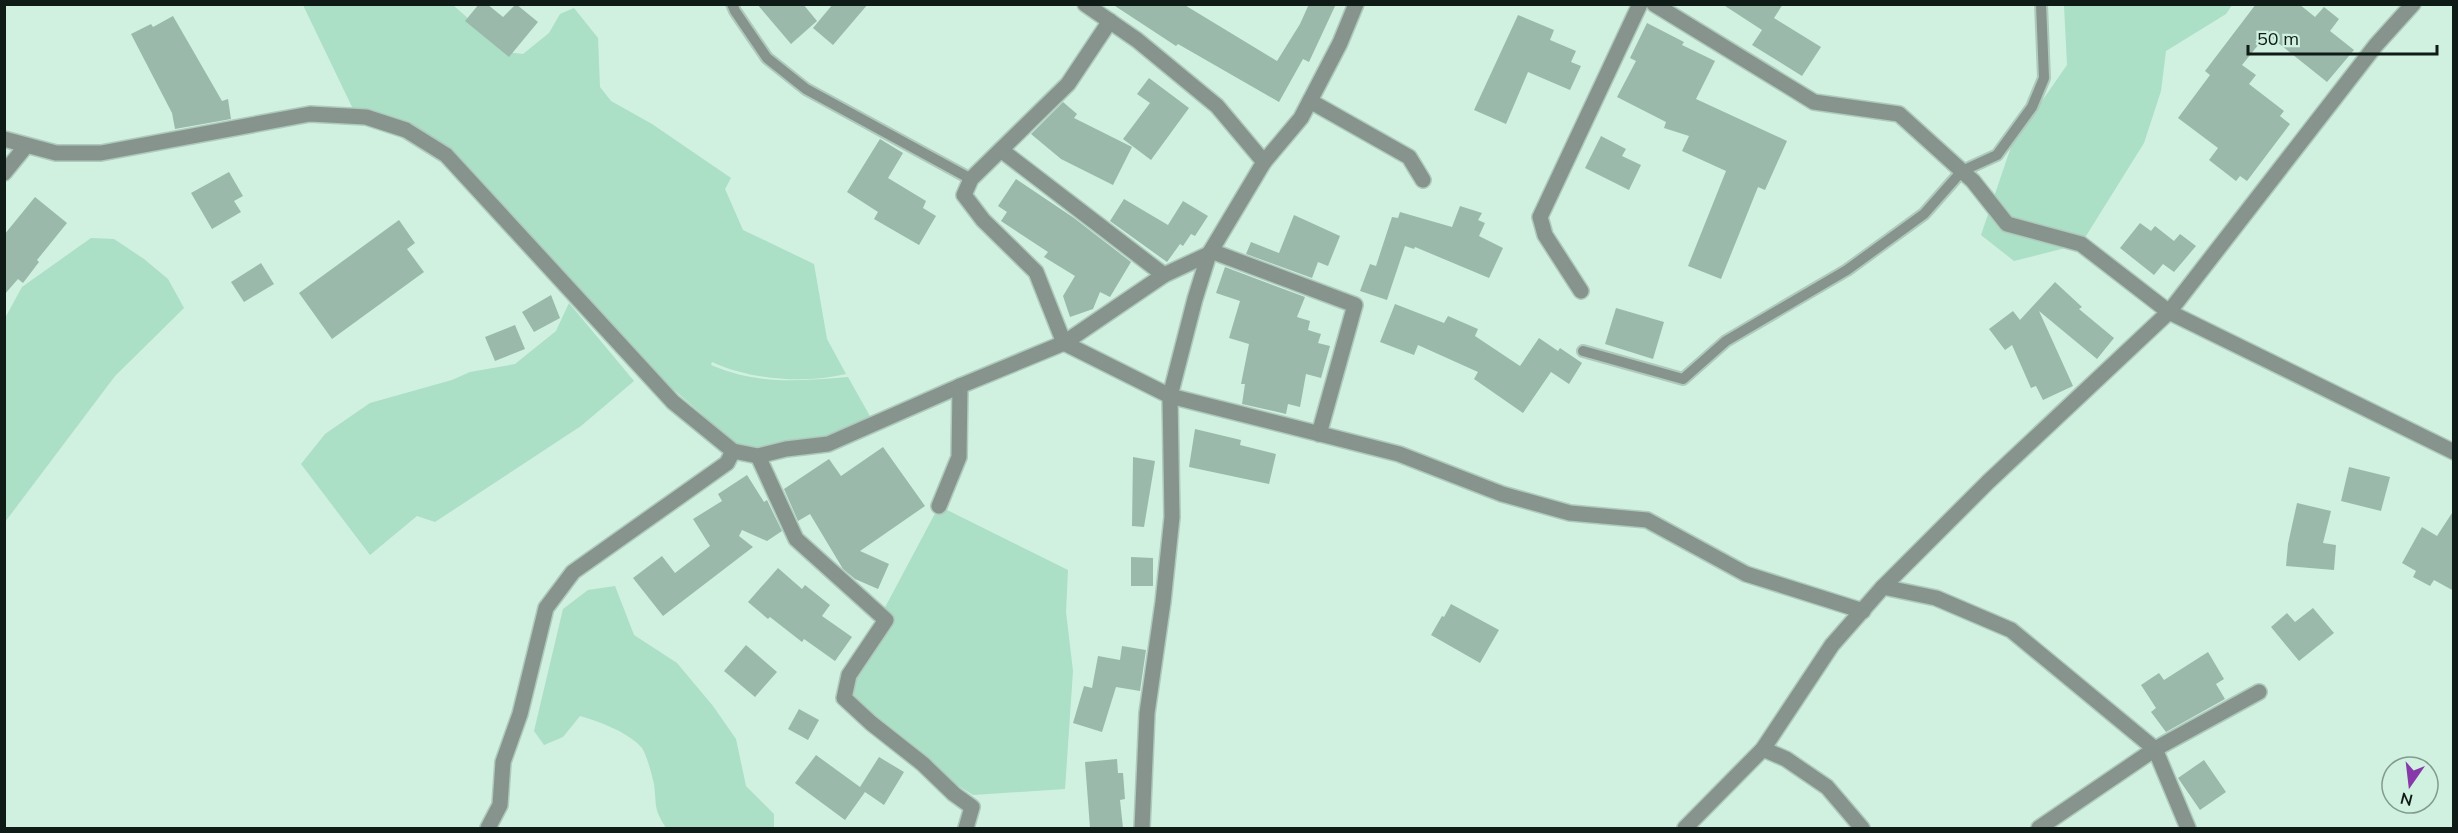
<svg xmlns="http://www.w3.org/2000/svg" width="2458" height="833" font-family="Mulish,sans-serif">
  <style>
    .green { fill: #abdfc6 }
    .building { fill: #9ab9aa }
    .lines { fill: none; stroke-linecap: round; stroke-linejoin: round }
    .service-casing { stroke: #adcabc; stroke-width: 14 }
    .minor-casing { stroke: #adcabc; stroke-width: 18 }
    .tertiary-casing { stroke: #adcabc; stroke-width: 18 }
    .service { stroke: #87948d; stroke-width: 10 }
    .minor { stroke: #87948d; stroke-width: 15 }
    .tertiary { stroke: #87948d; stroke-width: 15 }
  </style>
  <rect width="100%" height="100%" fill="#d0f0e0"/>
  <g class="green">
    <path d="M 303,5 L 453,5 L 506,52 L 523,54 L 549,33 L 560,14 L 574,8 L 598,38 L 600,87 L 611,101 L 652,124 L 731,178 L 725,189 L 743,230 L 814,264 L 827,339 L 846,374 C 805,384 751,380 712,362 L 711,365 C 758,385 798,381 848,377 L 871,418 L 830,443 L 768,452 L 735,447 L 708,426 L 702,414 L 616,340 L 410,128 L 353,109 Z"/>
    <path d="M 2064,5 L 2232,5 L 2226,14 L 2166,51 L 2161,91 L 2144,143 L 2081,244 L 2014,261 L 1981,235 L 2012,144 L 2067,65 Z"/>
    <path d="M 91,238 L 114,239 L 144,259 L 168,279 L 184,308 L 115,376 L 5,522 L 5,318 L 22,287 Z"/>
    <path d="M 569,303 L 634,381 L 581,426 L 435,522 L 417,516 L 370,555 L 301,464 L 325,434 L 370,403 L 452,380 L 470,372 L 515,364 L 556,331 Z"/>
    <path d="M 939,506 L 1068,570 L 1066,612 L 1073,671 L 1065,789 L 973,795 L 923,764 L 856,708 L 849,675 Z"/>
    <path d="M 615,586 L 634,635 L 677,663 L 713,706 L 736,739 L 746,786 L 774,814 L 774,828 L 666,828 C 653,807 657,807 654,784 C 652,775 647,756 642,748 C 630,733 598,721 580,716 L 563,737 L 544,745 L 534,731 L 563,609 L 588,590 Z"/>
  </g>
  <g class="building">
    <path d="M 479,4 L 487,4 L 503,17 L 516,4 L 538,22 L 509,57 L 465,21 Z"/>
    <path d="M 757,4 L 803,4 L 817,21 L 791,44 Z"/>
    <path d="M 833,4 L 868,4 L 833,45 L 813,28 Z"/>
    <path d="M 1112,4 L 1183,4 L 1277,61 L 1300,24 L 1309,4 L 1336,4 L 1309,62 L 1303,59 L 1279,102 L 1178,44 L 1176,46 Z"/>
    <path d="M 1722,4 L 1783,4 L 1774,18 L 1821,47 L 1802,76 L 1752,45 L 1762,30 Z"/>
    <path d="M 2256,4 L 2299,4 L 2315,17 L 2324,7 L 2339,19 L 2330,31 L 2354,50 L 2327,82 L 2267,34 L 2242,65 L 2256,75 L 2249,84 L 2284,111 L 2280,116 L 2290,124 L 2247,181 L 2240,176 L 2236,181 L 2209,160 L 2218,148 L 2178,118 L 2210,75 L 2205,71 Z"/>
    <path d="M 1518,15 L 1554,30 L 1550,40 L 1576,51 L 1571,62 L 1581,66 L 1570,90 L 1528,72 L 1506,124 L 1474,110 Z"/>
    <path d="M 173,16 L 222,101 L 228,99 L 231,119 L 175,129 L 172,113 L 131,34 L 151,24 L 153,27 Z"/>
    <path d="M 1647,23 L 1684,42 L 1682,45 L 1715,61 L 1696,99 L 1787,141 L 1765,190 L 1758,187 L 1721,279 L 1688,266 L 1726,171 L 1682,151 L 1689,136 L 1664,128 L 1666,122 L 1617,97 L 1636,61 L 1630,58 Z"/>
    <path d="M 1149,78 L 1189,108 L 1151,160 L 1123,139 L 1150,103 L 1137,94 Z"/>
    <path d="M 1063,102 L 1077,114 L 1074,118 L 1132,147 L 1113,185 L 1061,159 L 1031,134 Z"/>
    <path d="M 1601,136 L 1626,149 L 1622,156 L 1641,165 L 1629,190 L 1585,168 Z"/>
    <path d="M 880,139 L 903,153 L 888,178 L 926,201 L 923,208 L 936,216 L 919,245 L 874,219 L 878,212 L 847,192 Z"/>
    <path d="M 229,172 L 243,196 L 234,201 L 241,212 L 212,229 L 191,193 Z"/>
    <path d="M 1016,179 L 1074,218 L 1131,262 L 1110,297 L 1100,292 L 1093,309 L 1070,317 L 1063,296 L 1075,276 L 1044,257 L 1048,252 L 1001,221 L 1007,212 L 998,206 Z"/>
    <path d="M 35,197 L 67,223 L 37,260 L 39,262 L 23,283 L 18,279 L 4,295 L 4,235 Z"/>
    <path d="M 1124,199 L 1168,225 L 1183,201 L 1208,216 L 1195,236 L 1191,234 L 1183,246 L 1180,244 L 1167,262 L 1110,221 Z"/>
    <path d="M 1460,206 L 1482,213 L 1478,220 L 1485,223 L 1479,236 L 1503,248 L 1489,278 L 1415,247 L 1414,249 L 1405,246 L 1387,300 L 1360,291 L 1370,264 L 1376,266 L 1392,217 L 1398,218 L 1400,212 L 1452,227 Z"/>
    <path d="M 1294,215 L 1340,236 L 1328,266 L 1318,262 L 1312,278 L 1246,254 L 1251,242 L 1279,253 Z"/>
    <path d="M 399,220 L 415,243 L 407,249 L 424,272 L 332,339 L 299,293 Z"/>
    <path d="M 2140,223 L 2151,231 L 2155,226 L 2174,241 L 2180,234 L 2196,246 L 2174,272 L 2163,264 L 2154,275 L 2120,248 Z"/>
    <path d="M 261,263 L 274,284 L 244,302 L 231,282 Z"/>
    <path d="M 1225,267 L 1305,297 L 1297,317 L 1310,321 L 1308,330 L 1321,334 L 1318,343 L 1330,346 L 1321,378 L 1306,374 L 1300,407 L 1288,404 L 1286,414 L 1242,404 L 1245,384 L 1241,384 L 1249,344 L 1229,338 L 1240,301 L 1216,293 Z"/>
    <path d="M 2055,282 L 2082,307 L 2079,309 L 2114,338 L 2097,359 L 2039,311 L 2073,386 L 2043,400 L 2036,386 L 2031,388 L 2012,345 L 2005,350 L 1989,329 L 2013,311 L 2020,320 Z"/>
    <path d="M 551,295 L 560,318 L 534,332 L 522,312 Z"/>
    <path d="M 1395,304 L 1444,323 L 1448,316 L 1478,329 L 1475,336 L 1520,366 L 1539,338 L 1558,351 L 1560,348 L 1582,363 L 1569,384 L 1551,372 L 1523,413 L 1474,379 L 1478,372 L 1418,345 L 1414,355 L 1380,342 Z"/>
    <path d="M 1616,308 L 1664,322 L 1653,359 L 1605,344 Z"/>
    <path d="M 515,325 L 525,349 L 495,361 L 485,337 Z"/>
    <path d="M 1195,429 L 1241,440 L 1240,445 L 1276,454 L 1269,484 L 1189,467 Z"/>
    <path d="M 883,447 L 925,506 L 860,551 L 889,564 L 878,589 L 855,579 L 843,569 L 810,514 L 798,521 L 784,489 L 829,459 L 841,476 Z"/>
    <path d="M 1133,457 L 1155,461 L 1144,527 L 1132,526 Z"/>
    <path d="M 2349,467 L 2390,477 L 2381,511 L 2341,501 Z"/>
    <path d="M 747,475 L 764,502 L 767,500 L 782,531 L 767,541 L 742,530 L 739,536 L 753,547 L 663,616 L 633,578 L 662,556 L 675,573 L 710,546 L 693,519 L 722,501 L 718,494 Z"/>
    <path d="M 2297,503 L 2331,511 L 2323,543 L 2336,545 L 2334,570 L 2286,566 L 2288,544 Z"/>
    <path d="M 2454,510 L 2454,591 L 2434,580 L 2430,586 L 2413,577 L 2416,571 L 2402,563 L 2422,527 L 2437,536 Z"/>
    <path d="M 1131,557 L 1153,558 L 1153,586 L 1131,586 Z"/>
    <path d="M 778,568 L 802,589 L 805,585 L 830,605 L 822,616 L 852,637 L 835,661 L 804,639 L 802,642 L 770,617 L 768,619 L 748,602 Z"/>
    <path d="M 1451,604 L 1499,630 L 1480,663 L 1431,635 L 1442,616 L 1444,617 Z"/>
    <path d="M 2313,608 L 2334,633 L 2299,661 L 2271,627 L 2287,613 L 2295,622 Z"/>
    <path d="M 746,645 L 777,672 L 755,697 L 724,671 Z"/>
    <path d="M 1122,646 L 1146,650 L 1140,691 L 1116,687 L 1102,732 L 1073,723 L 1084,686 L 1092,688 L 1098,656 L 1120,660 Z"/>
    <path d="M 2208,652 L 2224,679 L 2216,684 L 2225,699 L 2166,732 L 2151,712 L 2156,708 L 2141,685 L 2159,673 L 2164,680 Z"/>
    <path d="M 799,709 L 819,720 L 808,740 L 788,729 Z"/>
    <path d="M 816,755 L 860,787 L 879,757 L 904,772 L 884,805 L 865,792 L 845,820 L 795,783 Z"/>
    <path d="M 1117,759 L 1118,773 L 1123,773 L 1125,799 L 1120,800 L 1123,828 L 1090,828 L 1085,762 Z"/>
    <path d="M 2204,760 L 2226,792 L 2200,810 L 2178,778 Z"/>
  </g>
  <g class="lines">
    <g class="service-casing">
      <g id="service">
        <path d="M 732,4 L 735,11 L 767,58 L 806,89 L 971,179"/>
        <path d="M 1583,351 L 1683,379 L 1726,341 L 1847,270 L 1924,214 L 1962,171 L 1997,155 L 2032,107 L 2044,78 L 2041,4"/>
      </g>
    </g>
    <g class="minor-casing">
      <g id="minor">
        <path d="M 1654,4 L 1814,102 L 1899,114 L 1973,181 L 2007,224 L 2081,244 L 2169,312 L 2454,452"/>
        <path d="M 1110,21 L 1068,84 L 971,179 L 964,195 L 983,220 L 1036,272 L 1064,343 L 1170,396 L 1399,454 L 1502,494 L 1570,513 L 1647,520 L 1746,574 L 1863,611"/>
        <path d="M 1310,101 L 1409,157 L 1423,180"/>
        <path d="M 4,139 L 56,153 L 101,153 L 310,114 L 366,117 L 406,130 L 446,155 L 673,402 L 733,451 L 758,456 L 786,449 L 828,444 L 960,386 L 1064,343 L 1164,275 L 1209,254"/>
        <path d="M 1001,150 L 1164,275"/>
        <path d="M 4,173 L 26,146"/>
        <path d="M 1211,251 L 1355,305 L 1319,434"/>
        <path d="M 1581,291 L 1545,235 L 1540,217 L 1640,4"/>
        <path d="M 758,456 L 796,539 L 886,620 L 849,675 L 844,698 L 871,723 L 923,764 L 954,794 L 972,807 L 966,828"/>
        <path d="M 939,506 L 959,457 L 960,386"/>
        <path d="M 1883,587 L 1936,598 L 2011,630 L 2155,749 L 2188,828"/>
        <path d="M 1763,749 L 1786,759 L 1827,787 L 1862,828"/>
        <path d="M 488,828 L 500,805 L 503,762 L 520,714 L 546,608 L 573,572 L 727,463 L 733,451"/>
        <path d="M 1142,828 L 1147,713 L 1163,602 L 1172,517 L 1170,396 L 1195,299 L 1209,254"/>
        <path d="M 1685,828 L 1763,749 L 1832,645 L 1883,587 L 1988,482 L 2169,312 L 2376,45 L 2413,4"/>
        <path d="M 2039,828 L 2155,749 L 2259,692"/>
      </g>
    </g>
    <g class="tertiary-casing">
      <g id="tertiary">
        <path d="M 1085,4 L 1137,40 L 1217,106 L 1264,162"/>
        <path d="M 1209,254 L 1264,162 L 1301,118 L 1340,43 L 1356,4"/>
      </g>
    </g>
    <use href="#service" class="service"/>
    <use href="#minor" class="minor"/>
    <use href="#tertiary" class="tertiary"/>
  </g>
  <rect width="2458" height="833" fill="none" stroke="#0f1b16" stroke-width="12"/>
  <g transform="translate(2410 785) rotate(194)"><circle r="28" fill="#d0f0e0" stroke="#839b8f" stroke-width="1.5"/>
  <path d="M0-4.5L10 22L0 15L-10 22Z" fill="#8739a9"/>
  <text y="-9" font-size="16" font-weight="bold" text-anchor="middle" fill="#0f1b16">N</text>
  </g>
  <path d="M2248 45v9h189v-9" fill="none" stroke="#0f1b16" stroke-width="3"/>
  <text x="2257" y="45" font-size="18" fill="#0f1b16" stroke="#d0f0e0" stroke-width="4.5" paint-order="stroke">50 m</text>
</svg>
